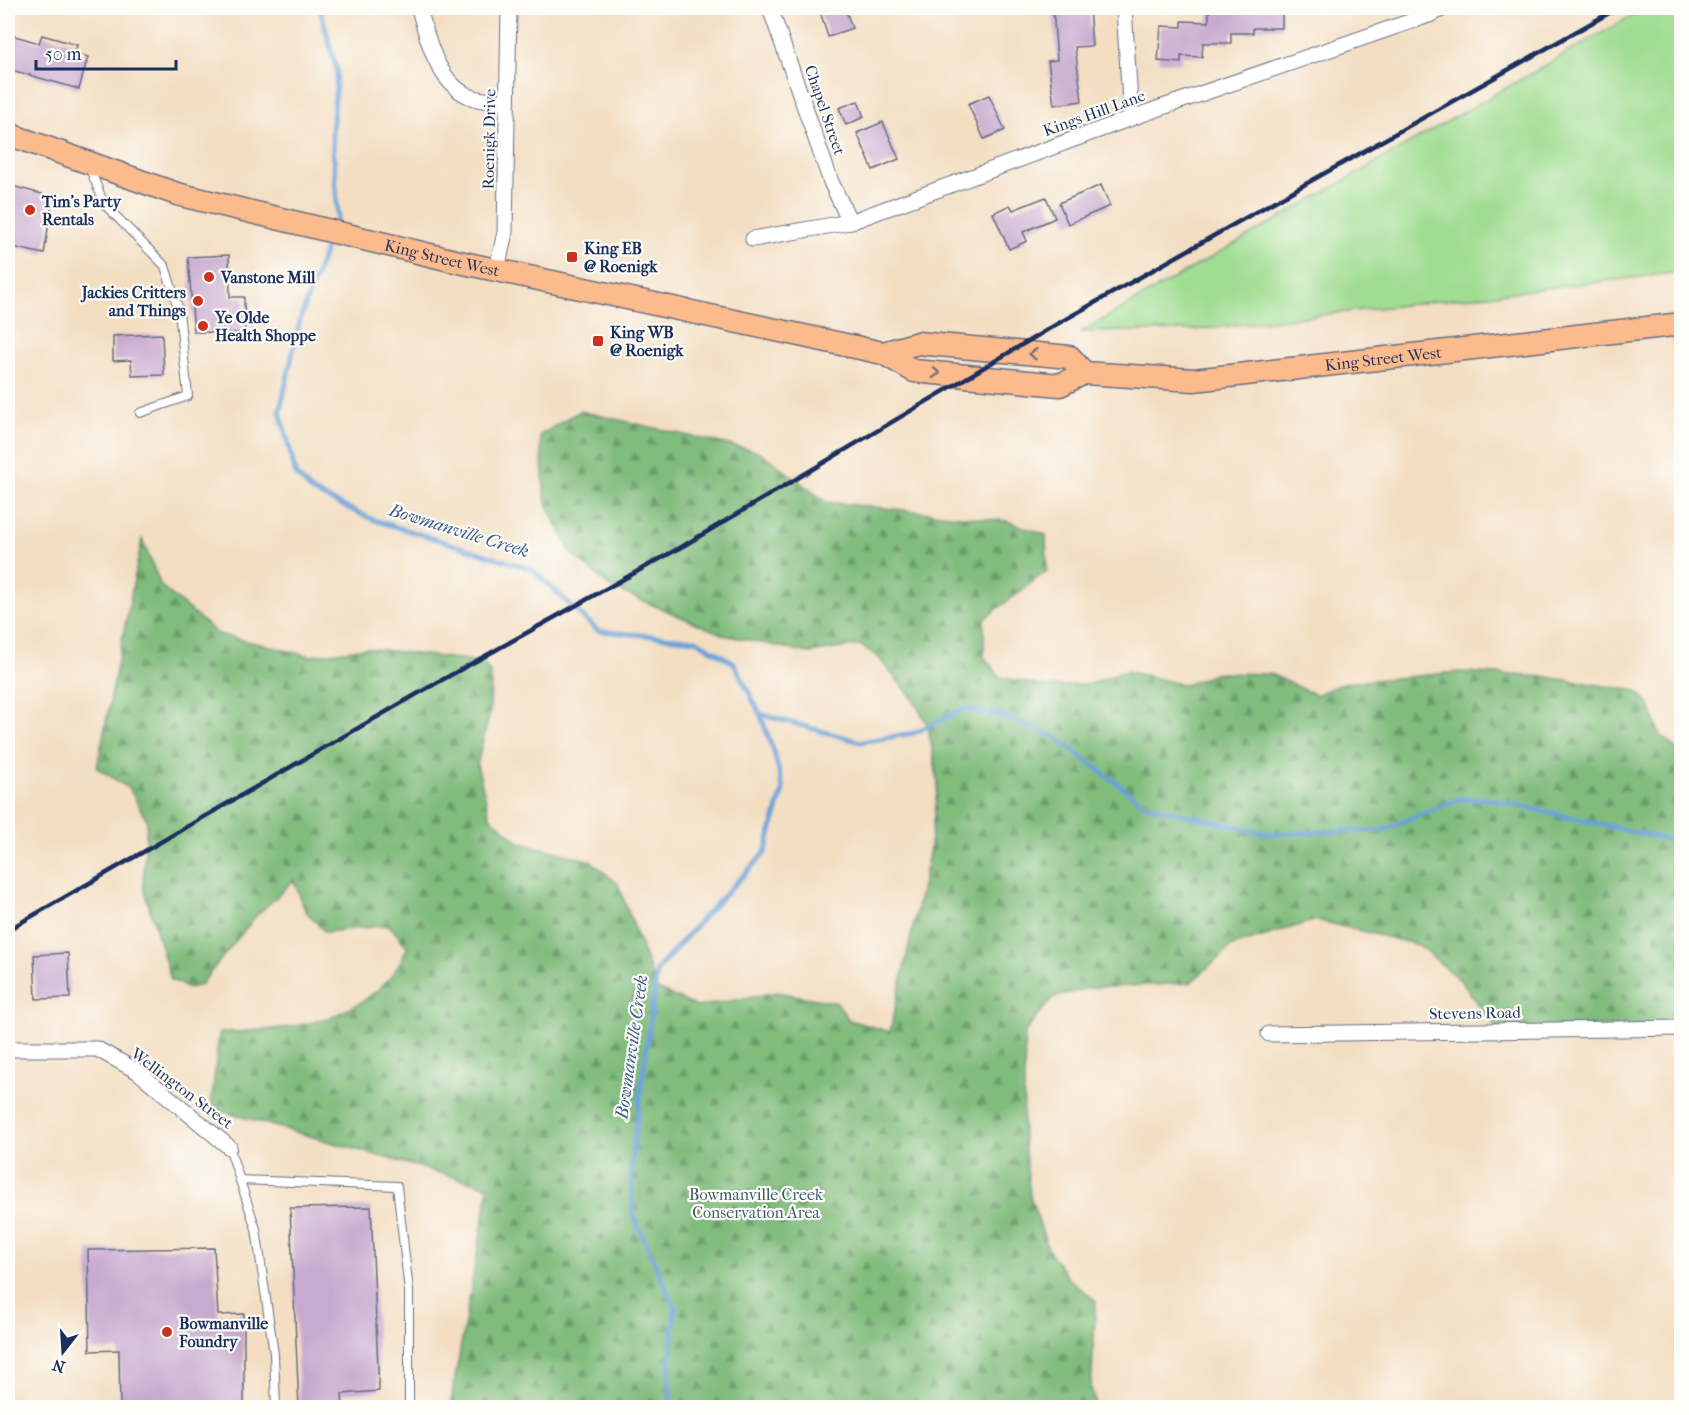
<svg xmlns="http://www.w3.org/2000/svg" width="1689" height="1415" font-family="'IM FELL French Canon',serif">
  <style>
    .grass { fill: #a0dd92; stroke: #5e8678; stroke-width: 1.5 }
    .forest { fill: url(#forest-firs); stroke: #4e766d; stroke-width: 1.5 }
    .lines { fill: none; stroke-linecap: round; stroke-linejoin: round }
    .stream { stroke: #69a0d7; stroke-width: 5 }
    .building { fill: #c8aad0 }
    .lane-casing { stroke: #676c81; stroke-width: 10 }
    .street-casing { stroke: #676c81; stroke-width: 17 }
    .primary-casing { stroke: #676c81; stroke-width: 25 }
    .lane { stroke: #fff; stroke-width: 8 }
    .street { stroke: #fff; stroke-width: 15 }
    .primary { stroke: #fbbb8d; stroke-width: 22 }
    .rail { stroke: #1b2f5e; stroke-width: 4.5 }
    .oneway { stroke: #806e73 }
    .poi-dot { fill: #c8321e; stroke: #fdfcf7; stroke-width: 2 }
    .labels { text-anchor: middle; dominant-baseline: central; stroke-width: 4.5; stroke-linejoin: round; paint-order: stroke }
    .street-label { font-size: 16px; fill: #1b2f5e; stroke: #fdfcf7 }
    .poi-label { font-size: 16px; font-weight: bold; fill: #1b2f5e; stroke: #fdfcf7; text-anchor: start }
    .park-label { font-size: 16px; fill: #3c5a6b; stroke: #fdfcf7 }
    .water-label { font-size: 18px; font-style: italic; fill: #3a5c8e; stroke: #fdfcf7 }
  </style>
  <defs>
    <pattern id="forest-firs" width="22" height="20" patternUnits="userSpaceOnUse" patternTransform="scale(1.5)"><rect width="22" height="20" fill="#80bc7c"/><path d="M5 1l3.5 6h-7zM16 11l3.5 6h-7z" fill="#689969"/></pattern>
  </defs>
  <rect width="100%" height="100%" fill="#fdfcf7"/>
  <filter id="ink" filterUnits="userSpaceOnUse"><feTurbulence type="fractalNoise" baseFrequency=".0167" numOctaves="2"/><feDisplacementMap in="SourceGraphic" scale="12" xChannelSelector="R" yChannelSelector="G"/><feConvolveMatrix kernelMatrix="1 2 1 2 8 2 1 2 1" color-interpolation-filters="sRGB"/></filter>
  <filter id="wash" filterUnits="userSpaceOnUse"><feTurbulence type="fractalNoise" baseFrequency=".008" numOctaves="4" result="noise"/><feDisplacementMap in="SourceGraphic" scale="24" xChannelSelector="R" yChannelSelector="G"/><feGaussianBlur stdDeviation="1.35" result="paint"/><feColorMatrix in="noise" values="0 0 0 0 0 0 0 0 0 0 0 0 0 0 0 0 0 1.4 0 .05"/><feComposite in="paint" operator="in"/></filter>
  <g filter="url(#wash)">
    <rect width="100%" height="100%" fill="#f3dec2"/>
    <path class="grass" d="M 1645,8 L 1681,8 L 1681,272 L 1195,330 L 1081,332 Z"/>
    <path class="forest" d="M 580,411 L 760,452 L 826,502 L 1007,521 L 1046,535 L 1047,571 L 984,619 L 984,657 L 1000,677 L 1048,687 L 1089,684 L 1126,671 L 1185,685 L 1218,673 L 1271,674 L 1316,695 L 1343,683 L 1459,672 L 1546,677 L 1637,691 L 1650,706 L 1659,733 L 1677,751 L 1681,752 L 1681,1024 L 1498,1030 L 1461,981 L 1419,945 L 1316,920 L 1232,946 L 1190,983 L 1088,988 L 1052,998 L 1025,1032 L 1023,1134 L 1030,1196 L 1048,1249 L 1067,1277 L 1096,1301 L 1091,1388 L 1096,1407 L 450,1407 L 489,1187 L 211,1108 L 219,1033 C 281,1029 343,1028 389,979 C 397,970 402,957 408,947 L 389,925 L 325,932 L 305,910 L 294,880 L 255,917 L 200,985 L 189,988 L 171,980 L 143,886 L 147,821 L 129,788 L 97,768 L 142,539 L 161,586 L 218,634 L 310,656 L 366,648 L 483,662 L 491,674 L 490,712 L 477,765 L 490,817 L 519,842 L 591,861 L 618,884 L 657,989 L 697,1007 L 777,992 L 837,1003 L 849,1020 L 890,1032 L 929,854 L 938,783 L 928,726 L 911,696 L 876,655 L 860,645 L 810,653 L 724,635 L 610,587 L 570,552 L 545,499 L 540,435 Z"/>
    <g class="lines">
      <g class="stream">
        <path d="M 320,8 L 337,72 L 332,133 L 338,217 L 334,227"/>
        <path d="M 330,236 L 300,320 L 280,411 L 296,475 L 313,492 L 374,520 L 532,569 L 598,631 L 696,640 L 734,663 L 760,714 L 774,752 L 783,789 L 765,853 L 707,913 L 657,970 L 631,1165 L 633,1214 L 675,1308 L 669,1375 L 671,1408"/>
        <path d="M 760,714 L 861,742 L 914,733 L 964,709 L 1002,716 L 1054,736 L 1146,805 L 1266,834 L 1384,830 L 1458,799 L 1490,799 L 1682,843"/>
      </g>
    </g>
    <g id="blocks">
      <g class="building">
        <path d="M 819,8 L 845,8 L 852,28 L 828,37 Z"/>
        <path d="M 1053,8 L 1089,8 L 1092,46 L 1075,47 L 1082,101 L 1054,105 L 1048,61 L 1057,60 Z"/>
        <path d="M 1282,8 L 1282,28 L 1253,28 L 1253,33 L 1231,33 L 1231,43 L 1203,43 L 1202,57 L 1181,56 L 1181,63 L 1158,61 L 1161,26 L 1182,27 L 1182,21 L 1209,22 L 1209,9 Z"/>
        <path d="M 8,34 L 39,43 L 42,35 L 77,45 L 75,53 L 88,57 L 79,89 L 8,69 Z"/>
        <path d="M 989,95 L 1005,130 L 984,139 L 968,104 Z"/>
        <path d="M 858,101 L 864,117 L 846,125 L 839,108 Z"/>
        <path d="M 883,122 L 899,159 L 873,170 L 857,133 Z"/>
        <path d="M 1101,185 L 1110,206 L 1068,224 L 1059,203 Z"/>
        <path d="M 12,186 L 53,197 L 44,254 L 8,246 Z"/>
        <path d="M 1046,197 L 1055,218 L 1023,232 L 1027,241 L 1009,249 L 993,213 L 1010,205 L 1013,210 Z"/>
        <path d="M 229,255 L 230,297 L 244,297 L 245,333 L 194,332 L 188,257 Z"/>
        <path d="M 162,334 L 164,375 L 132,376 L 131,360 L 113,361 L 113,336 Z"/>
        <path d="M 68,953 L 70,998 L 36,999 L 34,955 Z"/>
        <path d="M 371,1207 L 379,1391 L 342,1394 L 343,1407 L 299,1407 L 290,1208 Z"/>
        <path d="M 214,1248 L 218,1315 L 244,1314 L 244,1407 L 120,1407 L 119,1350 L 90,1351 L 88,1250 Z"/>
      </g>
    </g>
  </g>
  <g filter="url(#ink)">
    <use href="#blocks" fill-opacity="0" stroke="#676c81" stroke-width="1.5"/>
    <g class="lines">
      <g class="lane-casing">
        <g id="lane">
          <path d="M 89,166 L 104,204 L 165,266 L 179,311 L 188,396 L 140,413"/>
          <path d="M 229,1147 L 256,1229 L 274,1354 L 276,1408"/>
          <path d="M 240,1180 L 397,1186 L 409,1291 L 409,1408"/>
        </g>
      </g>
      <g class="street-casing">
        <g id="street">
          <path d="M 419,8 C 427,38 438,87 474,98 C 484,101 496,101 507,102"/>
          <path d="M 770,8 L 831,182 L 850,222"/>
          <path d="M 1124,8 L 1131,118"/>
          <path d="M 753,239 L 850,222 L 1131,118 L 1429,15 L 1444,8"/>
          <path d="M 497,270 L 505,232 L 509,8"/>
          <path d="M 1269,1034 L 1682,1028"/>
          <path d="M 8,1049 L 97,1049 L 137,1071 L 229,1147"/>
        </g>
      </g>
      <g class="primary-casing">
        <g id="primary">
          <path id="s1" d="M 8,134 L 177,194 L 459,262 L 883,353 L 914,371 L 1060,385 L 1084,373 L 1194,380 L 1682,324"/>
          <path d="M 883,353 L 918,343 L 1070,357 L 1084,373"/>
        </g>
      </g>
      <use href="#lane" class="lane"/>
      <use href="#street" class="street"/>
      <use href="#primary" class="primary"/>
      <path class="rail" d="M 8,930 L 424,690 L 683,546 L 1057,324 L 1618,8"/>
    </g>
    <defs><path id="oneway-chevron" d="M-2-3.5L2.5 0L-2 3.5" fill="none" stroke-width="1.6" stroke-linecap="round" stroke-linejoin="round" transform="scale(1.5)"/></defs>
    <g class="oneway">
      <use href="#oneway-chevron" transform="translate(1033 354) rotate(-175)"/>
      <use href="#oneway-chevron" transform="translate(936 373) rotate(5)"/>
    </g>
  </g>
  <g class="poi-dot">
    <circle cx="30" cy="210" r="6"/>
    <rect x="566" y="251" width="12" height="12" rx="3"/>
    <circle cx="209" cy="277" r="6"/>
    <circle cx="198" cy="301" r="6"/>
    <circle cx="203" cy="326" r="6"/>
    <rect x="592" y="335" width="12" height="12" rx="3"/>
    <circle cx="167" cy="1332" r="6"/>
  </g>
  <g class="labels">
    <g class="street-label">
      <text transform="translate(825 110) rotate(71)">Chapel Street</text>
      <text transform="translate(1094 113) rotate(-20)">Kings Hill Lane</text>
      <text transform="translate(489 139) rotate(-89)">Roenigk Drive</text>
      <text stroke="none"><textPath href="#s1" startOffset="452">King Street West</textPath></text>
      <text stroke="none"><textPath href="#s1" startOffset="1413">King Street West</textPath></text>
      <text transform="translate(1475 1013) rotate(-1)">Stevens Road</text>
      <text transform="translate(182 1088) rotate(37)">Wellington Street</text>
    </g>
    <g class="poi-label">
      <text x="42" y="201">Tim's Party<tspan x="42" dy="18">Rentals</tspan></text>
      <text x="584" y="248">King EB<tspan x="584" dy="18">@ Roenigk</tspan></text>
      <text x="221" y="277">Vanstone Mill</text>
      <text x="186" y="292" text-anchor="end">Jackies Critters<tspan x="186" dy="18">and Things</tspan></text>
      <text x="215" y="317">Ye Olde<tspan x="215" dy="18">Health Shoppe</tspan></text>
      <text x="610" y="332">King WB<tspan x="610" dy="18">@ Roenigk</tspan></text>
      <text x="179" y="1323">Bowmanville<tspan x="179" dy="18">Foundry</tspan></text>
    </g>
    <g class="park-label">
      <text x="756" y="1194">Bowmanville Creek<tspan x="756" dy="18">Conservation Area</tspan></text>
    </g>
    <g class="water-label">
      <text transform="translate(459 531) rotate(17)">Bowmanville Creek</text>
      <text transform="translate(632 1047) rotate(-82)">Bowmanville Creek</text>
    </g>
  </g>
  <rect width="1689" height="1415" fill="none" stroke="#fdfcf7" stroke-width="30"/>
  <g transform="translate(63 1352) rotate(197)" stroke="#fdfcf7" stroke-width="4.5" paint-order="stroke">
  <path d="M0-4.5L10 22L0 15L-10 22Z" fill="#1b2f5e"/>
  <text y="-9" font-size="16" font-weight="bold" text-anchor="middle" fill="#1b2f5e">N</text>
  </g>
  <path d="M36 60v9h140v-9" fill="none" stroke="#1b2f5e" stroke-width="3"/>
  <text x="45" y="60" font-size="18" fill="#1b2f5e" stroke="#fdfcf7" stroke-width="4.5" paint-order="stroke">50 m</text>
</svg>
